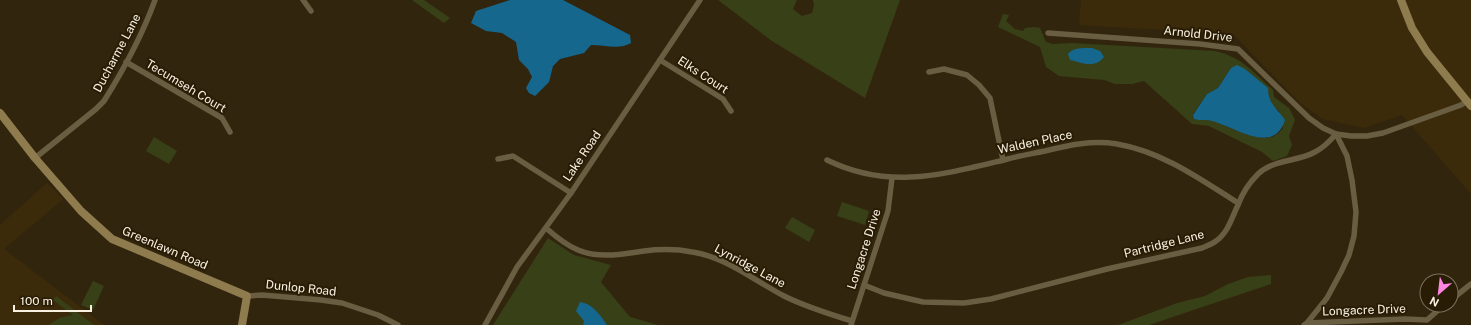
<svg xmlns="http://www.w3.org/2000/svg" width="1471" height="325" font-family="'Public Sans',sans-serif">
  <style>
    .built { fill: #3c2b0a }
    .green { fill: #384017; fill-rule: evenodd }
    .water { fill: #16678e }
    .lines { fill: none; stroke-linecap: round; stroke-linejoin: round }
    .minor { stroke: #695d42; stroke-width: 5.5 }
    .secondary { stroke: #8e7b4e; stroke-width: 8 }
    .labels { text-anchor: middle; dominant-baseline: central; stroke-width: 4; stroke-linejoin: round; paint-order: stroke }
    .street-label { font-size: 12px; fill: #f8f0e1; stroke: #281c04 }
  </style>
  <rect width="100%" height="100%" fill="#32250d"/>
  <g class="built">
    <path d="M 1081,0 L 1471,0 L 1471,194 L 1402,115 L 1364,128 L 1323,119 L 1300,103 L 1233,34 L 1079,25 Z"/>
    <path d="M 47,183 L 63,199 L 4,249 L 104,325 L 0,325 L 0,225 Z"/>
  </g>
  <g class="green">
    <path d="M 412,0 L 424,0 L 450,18 L 444,23 Z"/>
    <path d="M 718,0 L 797,0 L 793,9 L 802,16 L 812,13 L 814,5 L 813,0 L 900,0 L 865,98 L 772,41 Z"/>
    <path d="M 1003,14 L 1009,15 L 1006,21 L 1015,29 L 1023,31 L 1025,28 L 1034,27 L 1040,28 L 1046,42 L 1053,44 L 1072,43 L 1215,51 C 1242,57 1253,72 1273,90 L 1274,97 L 1289,108 L 1295,120 L 1289,136 L 1292,145 L 1287,156 L 1273,161 L 1262,152 L 1209,126 L 1192,124 L 1144,81 L 1132,84 L 1115,84 L 1104,80 L 1059,76 L 1046,67 L 1040,47 L 998,27 ZM 1231,68 L 1268,96 L 1272,105 L 1279,111 L 1283,128 C 1281,130 1279,133 1276,135 C 1260,145 1229,126 1213,121 C 1207,119 1200,121 1194,119 L 1193,114 L 1207,94 L 1218,88 Z"/>
    <path d="M 154,137 L 177,151 L 169,164 L 146,151 Z"/>
    <path d="M 842,202 L 869,211 L 865,225 L 837,216 Z"/>
    <path d="M 792,217 L 815,230 L 809,242 L 785,228 Z"/>
    <path d="M 548,238 L 574,255 L 611,265 L 601,282 L 630,317 L 658,325 L 607,325 L 593,308 L 583,325 L 493,325 Z"/>
    <path d="M 1271,275 L 1271,284 L 1149,325 L 1118,325 L 1177,303 L 1205,296 L 1228,284 L 1248,277 Z"/>
    <path d="M 93,281 L 104,286 L 93,310 L 81,305 Z"/>
    <path d="M 56,296 L 94,325 L 49,325 L 59,318 L 73,315 L 53,300 Z"/>
  </g>
  <g class="water">
    <path d="M 510,0 L 563,0 L 630,35 L 631,43 C 619,50 605,45 591,45 L 584,53 L 560,59 L 553,66 L 549,82 L 535,96 L 529,93 L 526,88 L 532,77 L 528,69 L 519,60 L 516,42 L 502,33 L 486,31 L 471,23 L 476,11 Z"/>
    <path d="M 1092,48 L 1100,51 L 1104,57 C 1094,69 1083,63 1070,60 L 1068,54 C 1073,47 1084,48 1092,48 Z"/>
    <path d="M 1237,65 L 1245,69 L 1268,88 C 1268,104 1277,108 1285,120 C 1274,156 1235,127 1212,121 C 1206,119 1200,121 1194,119 L 1193,115 L 1207,94 L 1218,88 L 1231,68 Z"/>
    <path d="M 580,302 C 592,303 601,316 607,325 L 583,325 L 584,321 L 576,311 Z"/>
  </g>
  <g class="lines">
    <g class="minor">
      <path d="M 303,0 L 311,11"/>
      <path d="M 1048,33 L 1200,44 L 1238,49 L 1309,118 L 1323,128 L 1336,134 L 1347,156 L 1352,180 L 1356,212 L 1354,236 L 1349,255 L 1341,272 L 1327,298 L 1307,323"/>
      <path d="M 660,60 L 723,99 L 731,111"/>
      <path d="M 126,62 L 222,118 L 230,132"/>
      <path d="M 929,72 L 944,69 L 967,75 L 979,85 L 990,98 L 1003,160"/>
      <path d="M 35,158 L 96,109 L 104,101 C 124,69 142,36 155,0"/>
      <path d="M 498,159 L 513,156 L 571,193"/>
      <path d="M 827,160 C 888,190 941,175 1004,160 C 1017,156 1031,154 1045,151 C 1069,145 1092,140 1117,144 C 1163,152 1200,179 1238,203"/>
      <path d="M 546,228 C 556,237 566,245 578,250 C 600,259 622,254 644,251 C 660,249 677,249 692,252 C 726,257 755,281 784,296 C 806,307 829,314 852,321"/>
      <path d="M 864,285 L 884,293 L 923,302 L 964,303 L 991,299 L 1107,269 L 1202,248 C 1207,246 1212,244 1216,241 C 1228,233 1232,217 1238,205 C 1242,194 1250,182 1258,174 C 1274,159 1297,162 1315,152 C 1323,148 1330,141 1336,134 L 1351,136 L 1367,136 L 1383,133 L 1461,105 L 1467,101"/>
      <path d="M 247,296 L 262,295 L 321,300 L 342,303 L 378,315 L 398,325"/>
      <path d="M 1451,300 L 1471,284"/>
      <path d="M 485,325 L 517,267 L 571,193 L 700,0"/>
      <path d="M 851,325 L 888,211 L 892,178"/>
      <path d="M 1304,325 L 1307,323 L 1405,319 L 1427,320 L 1444,305"/>
    </g>
    <g class="secondary">
      <path d="M 1401,0 L 1412,28 L 1427,52 L 1471,106"/>
      <path d="M 0,113 L 35,158 L 81,211 L 112,239 L 247,296 L 242,325"/>
    </g>
  </g>
  <g class="labels">
    <g class="street-label">
      <text transform="translate(1198 34) rotate(6)">Arnold Drive</text>
      <text transform="translate(117 53) rotate(-62)">Ducharme Lane</text>
      <text transform="translate(703 75) rotate(33)">Elks Court</text>
      <text transform="translate(186 86) rotate(31)">Tecumseh Court</text>
      <text transform="translate(1035 142) rotate(-12)">Walden Place</text>
      <text transform="translate(582 156) rotate(-56)">Lake Road</text>
      <text transform="translate(1164 244) rotate(-14)">Partridge Lane</text>
      <text transform="translate(165 248) rotate(23)">Greenlawn Road</text>
      <text transform="translate(864 249) rotate(-72)">Longacre Drive</text>
      <text transform="translate(750 266) rotate(28)">Lynridge Lane</text>
      <text transform="translate(301 288) rotate(6)">Dunlop Road</text>
      <text transform="translate(1364 310) rotate(-2)">Longacre Drive</text>
    </g>
  </g>
  <g transform="translate(1439 293) rotate(208)"><circle r="19" fill="#281c04" stroke="#7b715c"/>
  <path d="M0-3L7 15L0 10L-7 15Z" fill="#fe85e0"/>
  <text y="-6" font-size="11" font-weight="bold" text-anchor="middle" fill="#f8f0e1">N</text>
  </g>
  <path d="M14 305v6h77v-6" fill="none" stroke="#f8f0e1" stroke-width="2"/>
  <text x="20" y="305" font-size="12" fill="#f8f0e1" stroke="#281c04" stroke-width="3" paint-order="stroke">100 m</text>
</svg>
